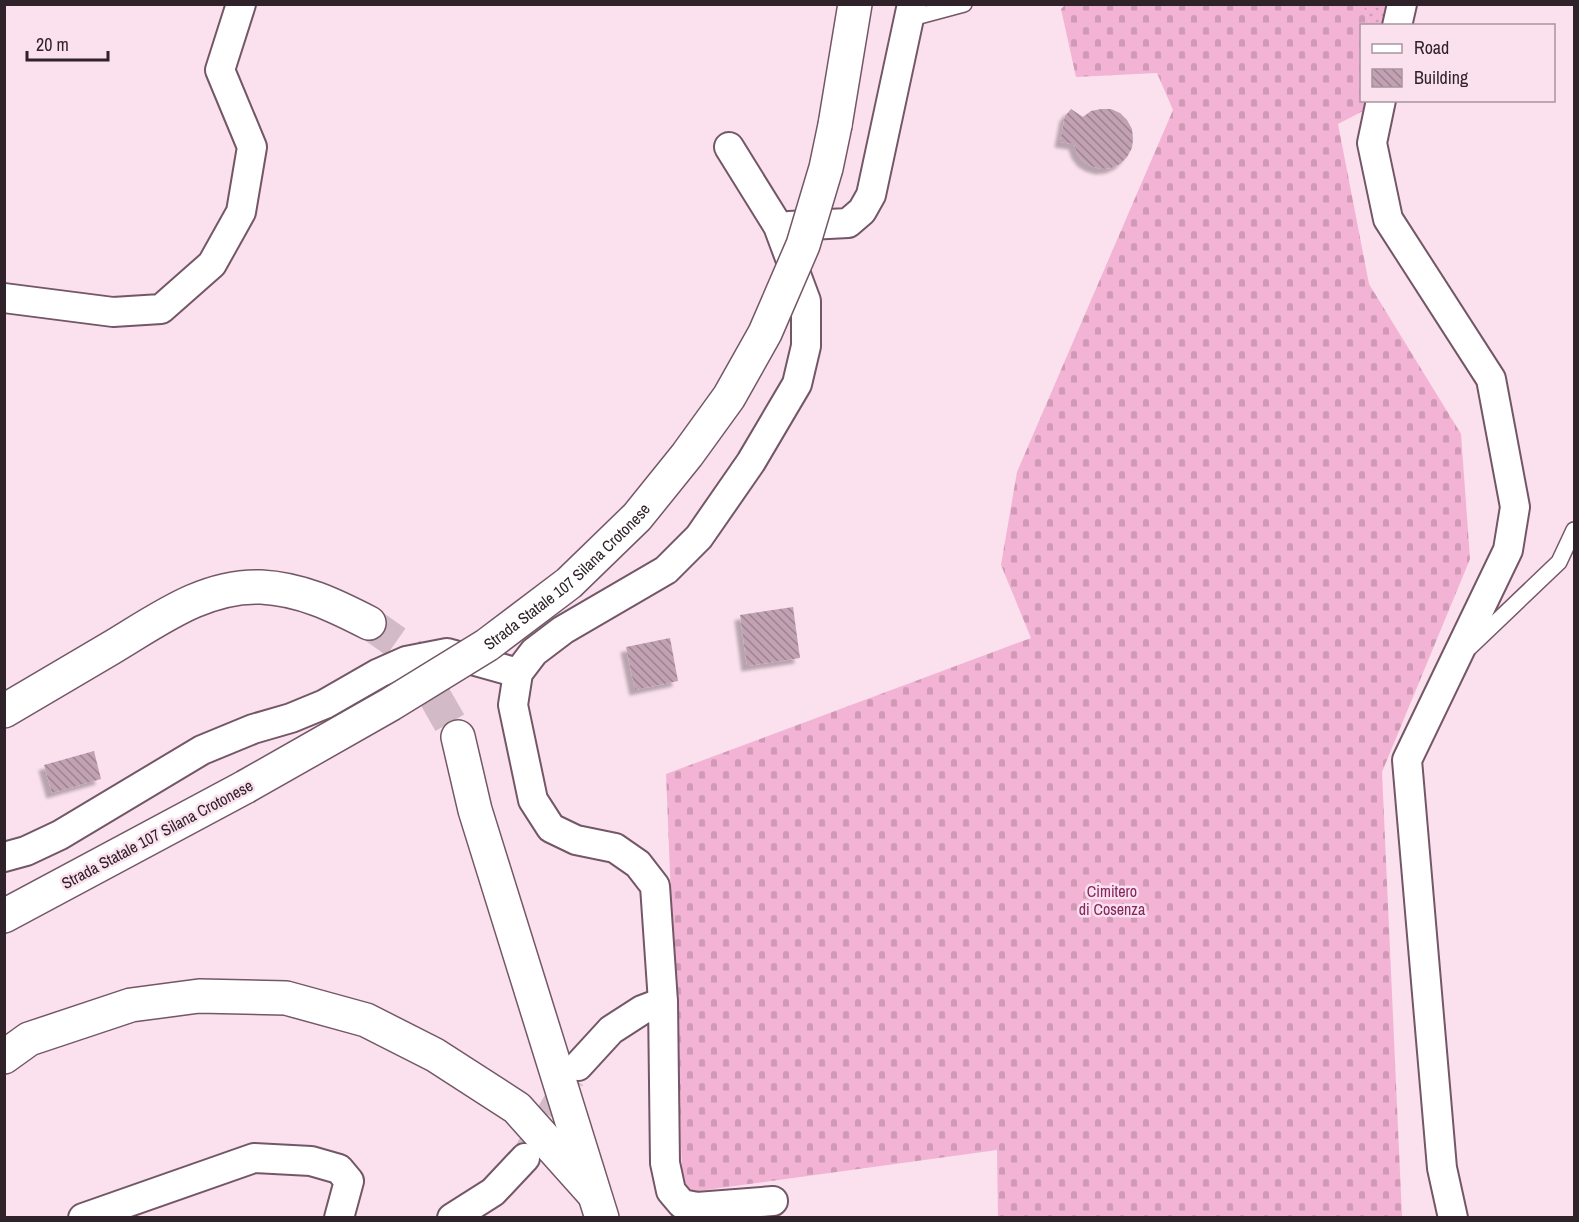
<svg xmlns="http://www.w3.org/2000/svg" width="1579" height="1222" font-family="'Archivo Narrow',sans-serif">
  <style>
    .grass { fill: url(#grass-dots) }
    .cemetery { fill: url(#cemetery-stones) }
    .building { fill: url(#building-back-hatch); filter: url(#shadow) }
    .lines { fill: none; stroke-linecap: round; stroke-linejoin: round }
    .minor-tunnel { stroke: #d2bac7; stroke-width: 28; stroke-dasharray: 28 14; stroke-linecap: butt }
    .primary-tunnel { stroke: #d2bac7; stroke-width: 33; stroke-dasharray: 33 16; stroke-linecap: butt }
    .service-casing { stroke: #735767; stroke-width: 18 }
    .minor-casing { stroke: #735767; stroke-width: 32 }
    .primary-casing { stroke: #735767; stroke-width: 36 }
    .service { stroke: #fff; stroke-width: 15 }
    .minor { stroke: #fff; stroke-width: 28 }
    .primary { stroke: #fff; stroke-width: 33 }
    .primary-bridge-casing { stroke: #735767; stroke-width: 36; stroke-linecap: butt }
    .primary-bridge { stroke: #fff; stroke-width: 33 }
    .labels { text-anchor: middle; dominant-baseline: central; stroke-width: 5; stroke-linejoin: round; paint-order: stroke }
    .street-label { font-size: 16px; fill: #2f2329; stroke: #fbe0ee }
    .park-label { font-size: 16px; fill: #832762; stroke: #fbe0ee }
  </style>
  <defs>
    <pattern id="grass-dots" width="8" height="8" patternUnits="userSpaceOnUse" patternTransform="scale(1.5)"><rect width="8" height="8" fill="#f2b3d5"/><path d="M2 2h.1M6 6h.1" fill="none" stroke="#d09ab7" stroke-width="1.8" stroke-linecap="round"/></pattern>
    <pattern id="cemetery-stones" width="16" height="16" patternUnits="userSpaceOnUse" patternTransform="scale(1.5)"><rect width="16" height="16" fill="#f2b3d5"/><path d="M2 7V4a2 2 0 0 1 4 0v3zM10 15v-3a2 2 0 0 1 4 0v3z" fill="#d09ab7"/></pattern>
    <pattern id="building-back-hatch" width="6" height="6" patternUnits="userSpaceOnUse" patternTransform="scale(1.5)"><rect width="6" height="6" fill="#c1a1b2"/><path d="M-1 5l2 2M0 0l6 6M5-1l2 2" fill="none" stroke="#9d8391"/></pattern>
    <filter id="shadow"><feDropShadow dx="-5.5" dy="5.5" stdDeviation="1.5" flood-color="#0004"/></filter>
  </defs>
  <rect width="100%" height="100%" fill="#fbe0ee"/>
  <path class="grass" d="M 1363,5 L 1387,5 L 1382,25 L 1370,25 Z"/>
  <path class="cemetery" d="M 1066,4 L 1363,5 L 1370,25 L 1362,26 L 1362,100 L 1365,101 L 1363,111 L 1338,124 L 1369,284 L 1461,434 L 1470,559 L 1382,772 L 1402,1217 L 998,1217 L 997,1150 L 683,1193 L 666,774 L 1031,638 L 1001,565 L 1017,472 L 1173,110 L 1157,73 L 1076,77 L 1061,9 Z"/>
  <g class="building">
    <path d="M 1071,109 L 1083,117 L 1091,111 L 1101,109 L 1111,109 L 1120,113 L 1127,120 L 1132,129 L 1133,139 L 1132,148 L 1127,157 L 1120,164 L 1111,168 L 1101,169 L 1091,166 L 1083,161 L 1077,153 L 1074,144 L 1060,142 L 1065,116 Z"/>
    <path d="M 793,607 L 800,658 L 747,666 L 740,615 Z"/>
    <path d="M 670,638 L 678,681 L 635,690 L 626,647 Z"/>
    <path d="M 94,751 L 101,779 L 52,793 L 44,765 Z"/>
  </g>
  <g class="lines">
    <path class="minor-tunnel" d="M 528,1152 L 571,1078"/>
    <path class="primary-tunnel" d="M 369,623 L 403,647 L 411,655 L 458,737"/>
    <g class="service-casing">
      <g id="service">
        <path d="M 908,19 L 964,4"/>
        <path d="M 1470,647 L 1559,562 L 1574,530"/>
      </g>
    </g>
    <g class="minor-casing">
      <g id="minor">
        <path d="M 1397,26 L 1402,4"/>
        <path d="M 1381,100 L 1372,143 L 1388,219 L 1491,379 L 1515,507 L 1508,550 L 1407,760 L 1442,1168 L 1453,1218"/>
        <path d="M 729,147 L 778,226 L 806,301 L 806,346 L 797,384 L 751,462 L 699,537 L 666,570 L 563,630 L 534,652 L 518,673 L 513,705 L 533,800 L 551,828 L 576,840 L 615,848 L 638,864 L 655,886 L 663,1002 L 665,1163 L 671,1191 L 682,1204 L 697,1207 L 773,1201"/>
        <path d="M 789,226 L 848,223 L 862,211 L 871,195 L 912,4"/>
        <path d="M 4,298 L 113,312 L 161,309 L 212,264 L 241,212 L 252,147 L 220,70 L 241,4"/>
        <path d="M 4,857 L 26,851 L 60,835 L 202,750 L 253,729 L 291,718 L 325,704 L 379,673 L 406,661 L 447,653 L 518,673"/>
        <path d="M 578,1066 L 611,1030 L 642,1010 L 663,1002"/>
        <path d="M 83,1218 L 254,1158 L 311,1161 L 339,1169 L 349,1181 L 339,1218"/>
        <path d="M 452,1218 L 493,1192 L 525,1158"/>
      </g>
    </g>
    <g class="primary-casing">
      <g id="primary">
        <path d="M 835,125 L 855,4"/>
        <path d="M 4,711 C 40,690 76,669 111,648 C 158,620 204,585 261,587 C 301,589 334,605 369,623"/>
        <path d="M 458,737 L 475,810 L 602,1218"/>
        <path d="M 4,916 L 245,787"/>
        <path d="M 4,1057 L 29,1039 L 131,1005 L 199,996 L 286,998 L 366,1020 L 435,1055 L 517,1108 L 593,1193"/>
      </g>
    </g>
    <use href="#service" class="service"/>
    <use href="#minor" class="minor"/>
    <use href="#primary" class="primary"/>
    <g class="primary-bridge-casing">
      <g id="primary-bridge">
        <path id="s1" d="M 245,787 L 391,704 L 487,645 L 569,583 L 637,517 L 687,455 L 729,397 L 765,333 L 803,245 L 826,168 L 835,125"/>
      </g>
    </g>
    <use href="#primary-bridge" class="primary-bridge"/>
  </g>
  <g class="labels">
    <g class="street-label">
      <text stroke="none"><textPath href="#s1" startOffset="386">Strada Statale 107 Silana Crotonese</textPath></text>
      <text transform="translate(157 834) rotate(-28)">Strada Statale 107 Silana Crotonese</text>
    </g>
    <g class="park-label">
      <text x="1112" y="891">Cimitero<tspan x="1112" dy="18">di Cosenza</tspan></text>
    </g>
  </g>
  <rect width="1579" height="1222" fill="none" stroke="#2f2329" stroke-width="12"/>
  <rect x="1360" y="24" width="195" height="78" fill="#fbe0ee" stroke="#a9949f" stroke-width="1.5"/>
  <rect x="1372" y="44" width="30" height="9" fill="#ffffff" stroke="#a9949f" stroke-width="1.5"/>
  <text x="1414" y="54" font-size="18" fill="#2f2329">Road</text>
  <rect x="1372" y="69" width="30" height="18" fill="url(#building-back-hatch)" stroke="#a9949f" stroke-width="1.5"/>
  <text x="1414" y="84" font-size="18" fill="#2f2329">Building</text>
  <path d="M27 51v9h81v-9" fill="none" stroke="#2f2329" stroke-width="3"/>
  <text x="36" y="51" font-size="18" fill="#2f2329" stroke="#fbe0ee" stroke-width="4.5" paint-order="stroke">20 m</text>
</svg>
